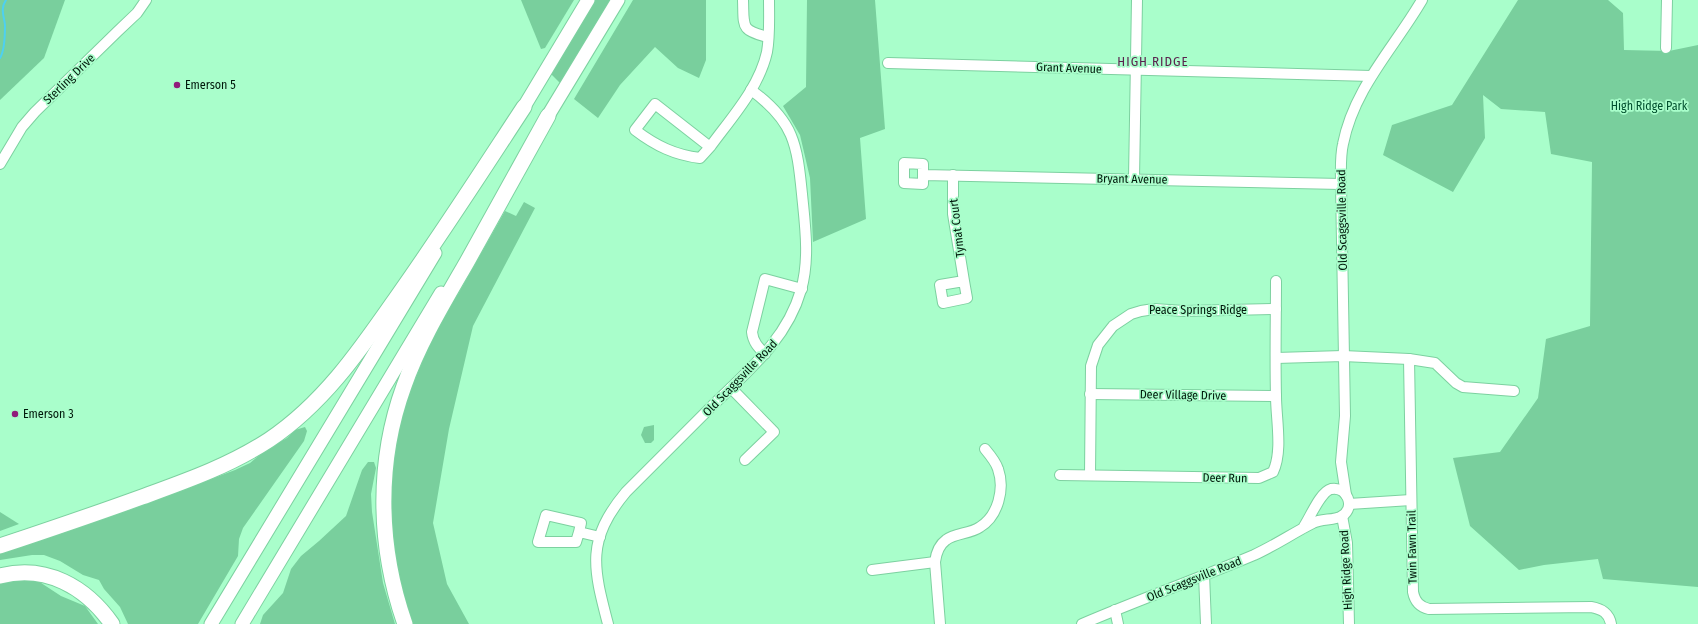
<svg xmlns="http://www.w3.org/2000/svg" width="1698" height="624" font-family="'Fira Sans Condensed',sans-serif">
  <style>
    .green { fill: #79cf9d }
    .lines { fill: none; stroke-linecap: round; stroke-linejoin: round }
    .stream { stroke: #4ed0f0; stroke-width: 2 }
    .minor-casing { stroke: #7dd1a0; stroke-width: 12 }
    .major-casing { stroke: #7dd1a0; stroke-width: 15 }
    .highway-casing { stroke: #7dd1a0; stroke-width: 17 }
    .minor { stroke: #fff; stroke-width: 10 }
    .major { stroke: #fff; stroke-width: 13 }
    .highway { stroke: #fff; stroke-width: 15 }
    .poi-dot { fill: #911c7b; stroke: #a9fecb; stroke-width: 1.5 }
    .labels { text-anchor: middle; dominant-baseline: central; stroke-width: 3.5; stroke-linejoin: round; paint-order: stroke }
    .street-label { font-size: 12px; fill: #00190b; stroke: #a9fecb }
    .poi-label { font-size: 12px; fill: #00190b; stroke: #a9fecb; text-anchor: start }
    .park-label { font-size: 12px; fill: #004f2d; stroke: #a9fecb }
    .neighbourhood-label { font-size: 13px; letter-spacing: 1px; fill: #5a234e; stroke: #a9fecb }
  </style>
  <rect width="100%" height="100%" fill="#a9fecb"/>
  <g class="green">
    <path d="M 0,0 L 65,0 L 44,58 L 0,100 Z"/>
    <path d="M 521,0 L 574,0 L 545,48 L 541,49 Z"/>
    <path d="M 593,0 L 613,0 L 561,84 L 549,72 Z"/>
    <path d="M 633,0 L 706,0 L 706,60 L 699,78 L 678,68 L 655,47 L 620,85 L 598,118 L 574,99 Z"/>
    <path d="M 807,0 L 875,0 L 885,129 L 860,138 L 866,219 L 813,242 L 810,178 L 800,135 L 783,106 L 806,87 Z"/>
    <path d="M 1518,0 L 1608,0 L 1623,13 L 1624,50 L 1669,51 L 1698,45 L 1698,587 L 1603,579 L 1598,559 L 1544,565 L 1519,570 L 1470,526 L 1453,458 L 1500,452 L 1538,398 L 1546,339 L 1590,326 L 1592,162 L 1551,154 L 1545,112 L 1501,109 L 1483,95 L 1485,138 L 1453,192 L 1383,155 L 1392,125 L 1452,105 Z"/>
    <path d="M 524,202 L 535,208 L 473,326 L 449,429 L 433,523 L 447,584 L 469,624 L 413,624 L 406,608 L 394,553 L 390,490 L 401,413 L 430,343 L 447,309 L 458,294 L 505,211 L 516,216 Z"/>
    <path d="M 654,425 L 654,440 L 651,443 L 645,443 L 641,435 L 644,427 Z"/>
    <path d="M 305,427 L 307,431 L 304,441 L 243,528 L 239,539 L 238,556 L 198,624 L 128,624 L 120,607 L 104,589 L 99,580 L 83,575 L 60,561 L 44,555 L 32,555 L 0,560 L 0,551 L 132,509 L 235,470 L 250,463 L 267,449 L 287,438 L 295,430 Z"/>
    <path d="M 368,462 L 374,462 L 376,468 L 371,494 L 372,512 L 383,583 L 395,624 L 260,624 L 263,615 L 283,593 L 291,569 L 301,556 L 319,541 L 346,516 L 362,470 Z"/>
    <path d="M 0,512 L 19,524 L 0,531 Z"/>
    <path d="M 32,577 L 61,596 L 85,606 L 98,624 L 0,624 L 0,582 Z"/>
  </g>
  <g class="lines">
    <path class="stream" d="M 0,58 C 5,50 5,34 5,25 C 4,16 0,9 6,0"/>
    <g class="minor-casing">
      <g id="minor">
        <path d="M 743,0 C 744,27 740,30 768,37"/>
        <path d="M 1666,48 L 1667,0"/>
        <path d="M 888,63 L 1371,76"/>
        <path d="M 710,147 L 700,158 C 675,155 656,146 635,130 L 655,104 L 710,147 C 731,118 759,88 767,52 C 770,35 769,17 769,0"/>
        <path d="M 0,164 L 22,127 L 35,112 L 118,31 L 137,13 L 146,0"/>
        <path d="M 923,175 L 923,184 L 904,183 L 904,163 L 923,164 L 923,175 L 1341,184"/>
        <path d="M 953,175 L 953,214 L 964,281 L 940,285 L 943,303 L 967,298 L 964,281"/>
        <path d="M 1134,179 L 1137,0"/>
        <path d="M 765,354 C 758,347 753,342 752,332 L 765,279 L 802,289"/>
        <path d="M 1276,358 L 1343,356 L 1409,359 L 1435,363 L 1456,383 L 1463,387 L 1514,391"/>
        <path d="M 1409,359 L 1413,592 C 1415,602 1420,607 1429,609 L 1591,607 C 1602,609 1609,613 1611,624"/>
        <path d="M 731,388 L 774,432 L 745,460"/>
        <path d="M 1090,394 L 1276,396"/>
        <path d="M 1060,475 L 1259,478 L 1273,472 C 1283,451 1276,419 1276,396 C 1275,358 1276,319 1276,281"/>
        <path d="M 1090,475 L 1091,366 L 1098,345 L 1113,326 L 1131,314 L 1141,311 L 1154,309 L 1184,311 L 1276,309"/>
        <path d="M 1346,495 L 1341,462 L 1345,416 L 1341,184 C 1341,171 1340,157 1343,144 C 1354,88 1394,48 1422,0"/>
        <path d="M 1349,504 L 1411,500"/>
        <path d="M 1342,516 L 1347,543 L 1349,624"/>
        <path d="M 579,532 L 576,542 L 538,542 L 546,515 L 581,523 L 579,532 L 600,537"/>
        <path d="M 872,570 L 935,562"/>
        <path d="M 1204,574 L 1206,624"/>
        <path d="M 1115,610 L 1118,624"/>
        <path d="M 608,624 C 593,567 586,540 626,492 C 656,462 685,433 714,404 C 749,370 787,339 801,290 C 810,259 805,225 802,194 C 797,144 794,121 751,90"/>
        <path d="M 940,624 L 935,562 C 936,554 939,545 946,540 C 955,533 970,534 980,527 C 998,516 1005,489 998,469 C 996,462 990,455 985,449"/>
        <path d="M 1082,624 C 1138,600 1197,579 1254,555 C 1274,546 1293,533 1313,523 C 1322,518 1333,521 1342,516 C 1356,507 1347,486 1331,489 C 1320,492 1310,518 1303,528"/>
      </g>
    </g>
    <g class="major-casing">
      <g id="major">
        <path d="M 519,115 L 588,0"/>
        <path d="M 543,124 L 618,0"/>
        <path d="M 211,624 L 435,253"/>
        <path d="M 242,624 L 441,293"/>
      </g>
    </g>
    <g class="highway-casing">
      <g id="highway">
        <path d="M 0,546 C 48,530 95,514 142,497 C 186,481 229,466 269,440 C 324,403 360,350 397,297 C 441,235 482,171 524,107"/>
        <path d="M 0,576 C 46,564 86,587 112,624"/>
        <path d="M 405,624 C 378,547 376,463 404,386 C 419,343 444,302 467,262 C 494,214 521,165 548,116"/>
      </g>
    </g>
    <use href="#minor" class="minor"/>
    <use href="#major" class="major"/>
    <use href="#highway" class="highway"/>
  </g>
  <g class="poi-dot">
    <circle cx="177" cy="85" r="4"/>
    <circle cx="15" cy="414" r="4"/>
  </g>
  <g class="labels">
    <g class="street-label">
      <text transform="translate(1069 68) rotate(2)">Grant Avenue</text>
      <text transform="translate(69 79) rotate(-44)">Sterling Drive</text>
      <text transform="translate(1132 179) rotate(1)">Bryant Avenue</text>
      <text transform="translate(1342 220) rotate(-91)">Old Scaggsville Road</text>
      <text transform="translate(957 228) rotate(-97)">Tymat Court</text>
      <text x="1198" y="310">Peace Springs Ridge</text>
      <text transform="translate(740 378) rotate(-46)">Old Scaggsville Road</text>
      <text transform="translate(1183 395) rotate(1)">Deer Village Drive</text>
      <text transform="translate(1225 478) rotate(1)">Deer Run</text>
      <text transform="translate(1412 547) rotate(-91)">Twin Fawn Trail</text>
      <text transform="translate(1346 570) rotate(-93)">High Ridge Road</text>
      <text transform="translate(1194 579) rotate(-22)">Old Scaggsville Road</text>
    </g>
    <g class="poi-label">
      <text x="185" y="85">Emerson 5</text>
      <text x="23" y="414">Emerson 3</text>
    </g>
    <g class="park-label">
      <text x="1649" y="106">High Ridge Park</text>
    </g>
    <g class="neighbourhood-label">
      <text x="1153" y="61">HIGH RIDGE</text>
    </g>
  </g>
</svg>
